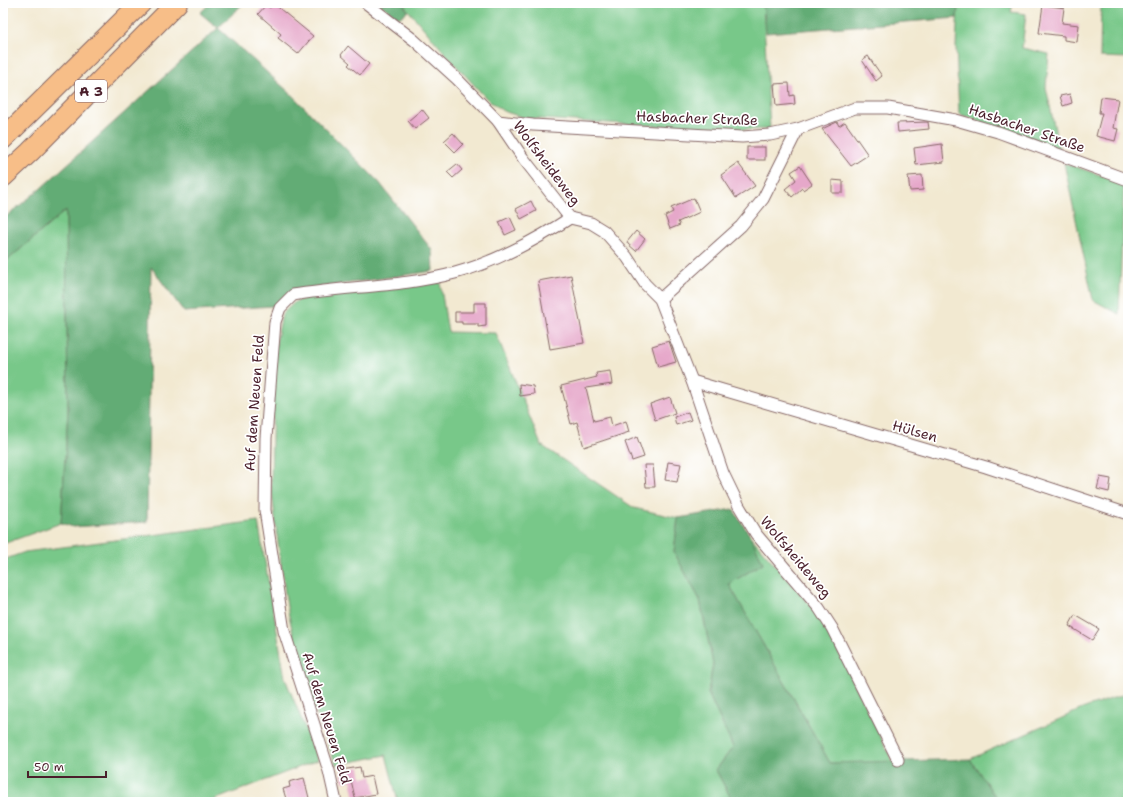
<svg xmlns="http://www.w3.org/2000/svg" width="1131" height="805" font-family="'Shantell Sans',sans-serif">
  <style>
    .green { fill: #78c889; stroke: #61745a }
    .forest { fill: #62ac75; stroke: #566650 }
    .building { fill: #e6a8ca }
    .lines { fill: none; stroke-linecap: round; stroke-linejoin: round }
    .minor-casing { stroke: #856665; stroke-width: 13 }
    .motorway-casing { stroke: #856665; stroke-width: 22 }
    .minor { stroke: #fff; stroke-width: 11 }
    .motorway { stroke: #f7be88; stroke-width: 20 }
    .labels { text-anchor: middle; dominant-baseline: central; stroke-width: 3.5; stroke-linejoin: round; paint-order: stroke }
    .shield { fill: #fff; stroke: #80626b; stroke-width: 1 }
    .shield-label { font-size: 13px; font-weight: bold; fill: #4a1f2b }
    .street-label { font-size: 14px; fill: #4a1f2b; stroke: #fff }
  </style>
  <rect width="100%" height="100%" fill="#fff"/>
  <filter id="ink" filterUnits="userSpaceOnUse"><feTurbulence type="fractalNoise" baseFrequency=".025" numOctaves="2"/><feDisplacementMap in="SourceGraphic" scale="8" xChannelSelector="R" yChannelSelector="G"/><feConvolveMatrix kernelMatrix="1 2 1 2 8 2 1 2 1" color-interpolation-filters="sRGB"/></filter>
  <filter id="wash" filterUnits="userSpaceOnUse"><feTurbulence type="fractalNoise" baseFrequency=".012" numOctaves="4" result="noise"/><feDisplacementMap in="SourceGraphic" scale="16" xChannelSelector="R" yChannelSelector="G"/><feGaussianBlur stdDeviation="0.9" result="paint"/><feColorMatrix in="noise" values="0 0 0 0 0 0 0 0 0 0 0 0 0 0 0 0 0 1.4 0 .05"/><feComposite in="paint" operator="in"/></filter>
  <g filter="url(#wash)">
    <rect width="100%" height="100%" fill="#f2e9d1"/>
    <g class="green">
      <path d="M 402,3 L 763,3 L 770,129 L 725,130 L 525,118 L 503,111 L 487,99 L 450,59 Z"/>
      <path d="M 958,3 L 1013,3 L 1011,12 L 1026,14 L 1022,48 L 1049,54 L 1046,87 L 1059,149 L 959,114 L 956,47 Z"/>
      <path d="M 1101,3 L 1128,3 L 1128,58 L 1100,57 Z"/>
      <path d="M 1064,163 L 1124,183 L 1119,314 L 1093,300 Z"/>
      <path d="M 66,210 L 68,411 L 61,523 L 3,544 L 3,264 Z"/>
      <path d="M 440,282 L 448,332 L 496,333 L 541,445 L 634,508 L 678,518 L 674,552 L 700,600 L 713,664 L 708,693 L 733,747 L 716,770 L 733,802 L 398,802 L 386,755 L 336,765 L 303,677 L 287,607 L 277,535 L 271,483 L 274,353 L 282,314 L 295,302 L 316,294 Z"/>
      <path d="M 258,521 L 285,678 L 318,760 L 209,802 L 3,802 L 3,560 L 25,552 Z"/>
      <path d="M 751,537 L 816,612 L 842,658 L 895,766 L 830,763 L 729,584 L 763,563 Z"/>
      <path d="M 1128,693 L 1128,802 L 999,802 L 970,759 L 1082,709 Z"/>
    </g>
    <g class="forest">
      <path d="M 210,3 L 244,3 L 218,28 L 290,93 L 379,182 L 432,250 L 433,271 L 301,290 L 287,295 L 273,306 L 184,312 L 151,267 L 147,522 L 73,527 L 61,523 L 68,411 L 66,210 L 3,264 L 3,219 L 40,189 L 218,28 L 200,13 Z"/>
      <path d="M 378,3 L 402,3 L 408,11 L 399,18 Z"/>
      <path d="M 763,3 L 958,3 L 957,18 L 766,33 Z"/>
      <path d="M 733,509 L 751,537 L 763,563 L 729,584 L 830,763 L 970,759 L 999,802 L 733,802 L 716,770 L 733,747 L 708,693 L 713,664 L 700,600 L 674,552 L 678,518 Z"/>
    </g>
    <g id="blocks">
      <g class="building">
        <path d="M 274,4 L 313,36 L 298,54 L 278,38 L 281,34 L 258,14 L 266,5 L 270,8 Z"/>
        <path d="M 1043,5 L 1064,8 L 1062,23 L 1079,25 L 1077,42 L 1064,40 L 1064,36 L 1039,33 Z"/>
        <path d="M 348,46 L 369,64 L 360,75 L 348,65 L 350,63 L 341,55 Z"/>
        <path d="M 868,56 L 882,76 L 876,81 L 862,60 Z"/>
        <path d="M 789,83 L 790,96 L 794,95 L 795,104 L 776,106 L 774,84 Z"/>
        <path d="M 1070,94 L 1072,103 L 1063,106 L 1060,96 Z"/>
        <path d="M 1101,97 L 1118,99 L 1113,128 L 1118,129 L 1115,141 L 1096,136 L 1102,113 L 1099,113 Z"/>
        <path d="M 422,109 L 429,118 L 415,129 L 408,121 Z"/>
        <path d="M 837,122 L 839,126 L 845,122 L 868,155 L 851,166 L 822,129 Z"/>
        <path d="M 928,122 L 929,129 L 898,132 L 897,123 Z"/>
        <path d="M 453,133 L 463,144 L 455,152 L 444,141 Z"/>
        <path d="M 942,144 L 944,162 L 916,165 L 914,148 Z"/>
        <rect x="747" y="147" width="18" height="13"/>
        <path d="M 738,163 L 755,186 L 736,198 L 721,175 Z"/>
        <path d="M 457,164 L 462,170 L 453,178 L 447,172 Z"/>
        <path d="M 800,166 L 812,184 L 803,190 L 802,188 L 792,197 L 785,189 L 796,180 L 791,172 Z"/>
        <path d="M 922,175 L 923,190 L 910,191 L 908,176 Z"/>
        <path d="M 832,180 L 843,181 L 843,193 L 832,193 Z"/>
        <path d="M 694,198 L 700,212 L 678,222 L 680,225 L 670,229 L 665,216 L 673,212 L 671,208 Z"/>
        <path d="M 531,201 L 536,211 L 521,219 L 516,209 Z"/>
        <path d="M 510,217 L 516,230 L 505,235 L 499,222 Z"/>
        <path d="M 636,231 L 645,239 L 636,251 L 628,244 L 627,242 Z"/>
        <path d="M 571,275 L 584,343 L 550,349 L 538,281 Z"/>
        <path d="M 474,303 L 486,303 L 486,326 L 478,327 L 478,324 L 462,324 L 462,322 L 455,322 L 455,312 L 474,312 Z"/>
        <path d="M 669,341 L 676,362 L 658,367 L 652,346 Z"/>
        <path d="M 610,371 L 612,384 L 586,388 L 594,421 L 610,417 L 612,426 L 626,421 L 629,432 L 584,447 L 577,422 L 571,424 L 561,386 L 597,377 L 596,373 Z"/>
        <path d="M 519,384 L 533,386 L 534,394 L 520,396 Z"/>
        <path d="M 670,397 L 675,413 L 655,420 L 650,404 Z"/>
        <path d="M 688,412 L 691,420 L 676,425 L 674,417 Z"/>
        <path d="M 637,437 L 644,457 L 632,461 L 625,442 Z"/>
        <path d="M 668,462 L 681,464 L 677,482 L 665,480 Z"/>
        <path d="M 644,465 L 653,465 L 655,487 L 646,487 Z"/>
        <path d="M 1100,477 L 1111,479 L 1109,492 L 1097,489 Z"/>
        <path d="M 1075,615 L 1099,629 L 1092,640 L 1069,626 Z"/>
        <path d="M 360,767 L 362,778 L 372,776 L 376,794 L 355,798 L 351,780 L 343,782 L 341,770 Z"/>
        <path d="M 304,778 L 309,798 L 297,802 L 287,802 L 283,789 L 290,787 L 289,782 Z"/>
      </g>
    </g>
  </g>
  <g filter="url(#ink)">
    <use href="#blocks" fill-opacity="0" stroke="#856665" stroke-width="1"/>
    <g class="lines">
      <g class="minor-casing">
        <g id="minor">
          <path d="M 366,3 L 414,40 L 457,79 L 498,121 L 523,158 L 570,218 L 591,223 L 604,231 L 627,257 L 645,284 L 660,299 L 692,381 L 723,473 L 739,506 L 756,534 L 819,608 L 832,628 L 898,760"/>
          <path d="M 498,121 L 533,125 L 742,137 L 770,135 L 798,129 L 855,108 L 888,108 L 956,120 L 998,132 L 1128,180"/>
          <path d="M 660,299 L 741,226 L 763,199 L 798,129"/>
          <path d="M 692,381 L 986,467 L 1128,514"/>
          <path d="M 336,802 L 329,771 L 284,631 L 265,510 L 266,438 L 275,322 L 280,308 L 293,295 C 346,286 403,287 455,273 C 493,263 538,239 570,218"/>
        </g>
      </g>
      <g class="motorway-casing">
        <g id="motorway">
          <path d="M 3,139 L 141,3"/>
          <path d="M 3,177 L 30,152 L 177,3"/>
        </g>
      </g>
      <use href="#minor" class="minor"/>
      <use href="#motorway" class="motorway"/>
    </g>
  </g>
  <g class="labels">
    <rect class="shield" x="75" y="80" width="32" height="22" rx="3"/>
    <g class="shield-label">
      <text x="91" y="91">A 3</text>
    </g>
    <g class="street-label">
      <text transform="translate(697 118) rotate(2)">Hasbacher Straße</text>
      <text transform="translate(1027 128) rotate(19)">Hasbacher Straße</text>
      <text transform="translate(547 163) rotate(53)">Wolfsheideweg</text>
      <text transform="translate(254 403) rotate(-86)">Auf dem Neuen Feld</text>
      <text transform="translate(915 431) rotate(16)">Hülsen</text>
      <text transform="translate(796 557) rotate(50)">Wolfsheideweg</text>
      <text transform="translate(327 718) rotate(73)">Auf dem Neuen Feld</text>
    </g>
  </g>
  <rect width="1131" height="805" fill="none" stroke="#fff" stroke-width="16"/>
  <path d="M28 771v6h78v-6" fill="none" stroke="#4a1f2b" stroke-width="2"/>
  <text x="34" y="771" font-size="12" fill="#4a1f2b" stroke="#ffffff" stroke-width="3" paint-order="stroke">50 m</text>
</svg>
